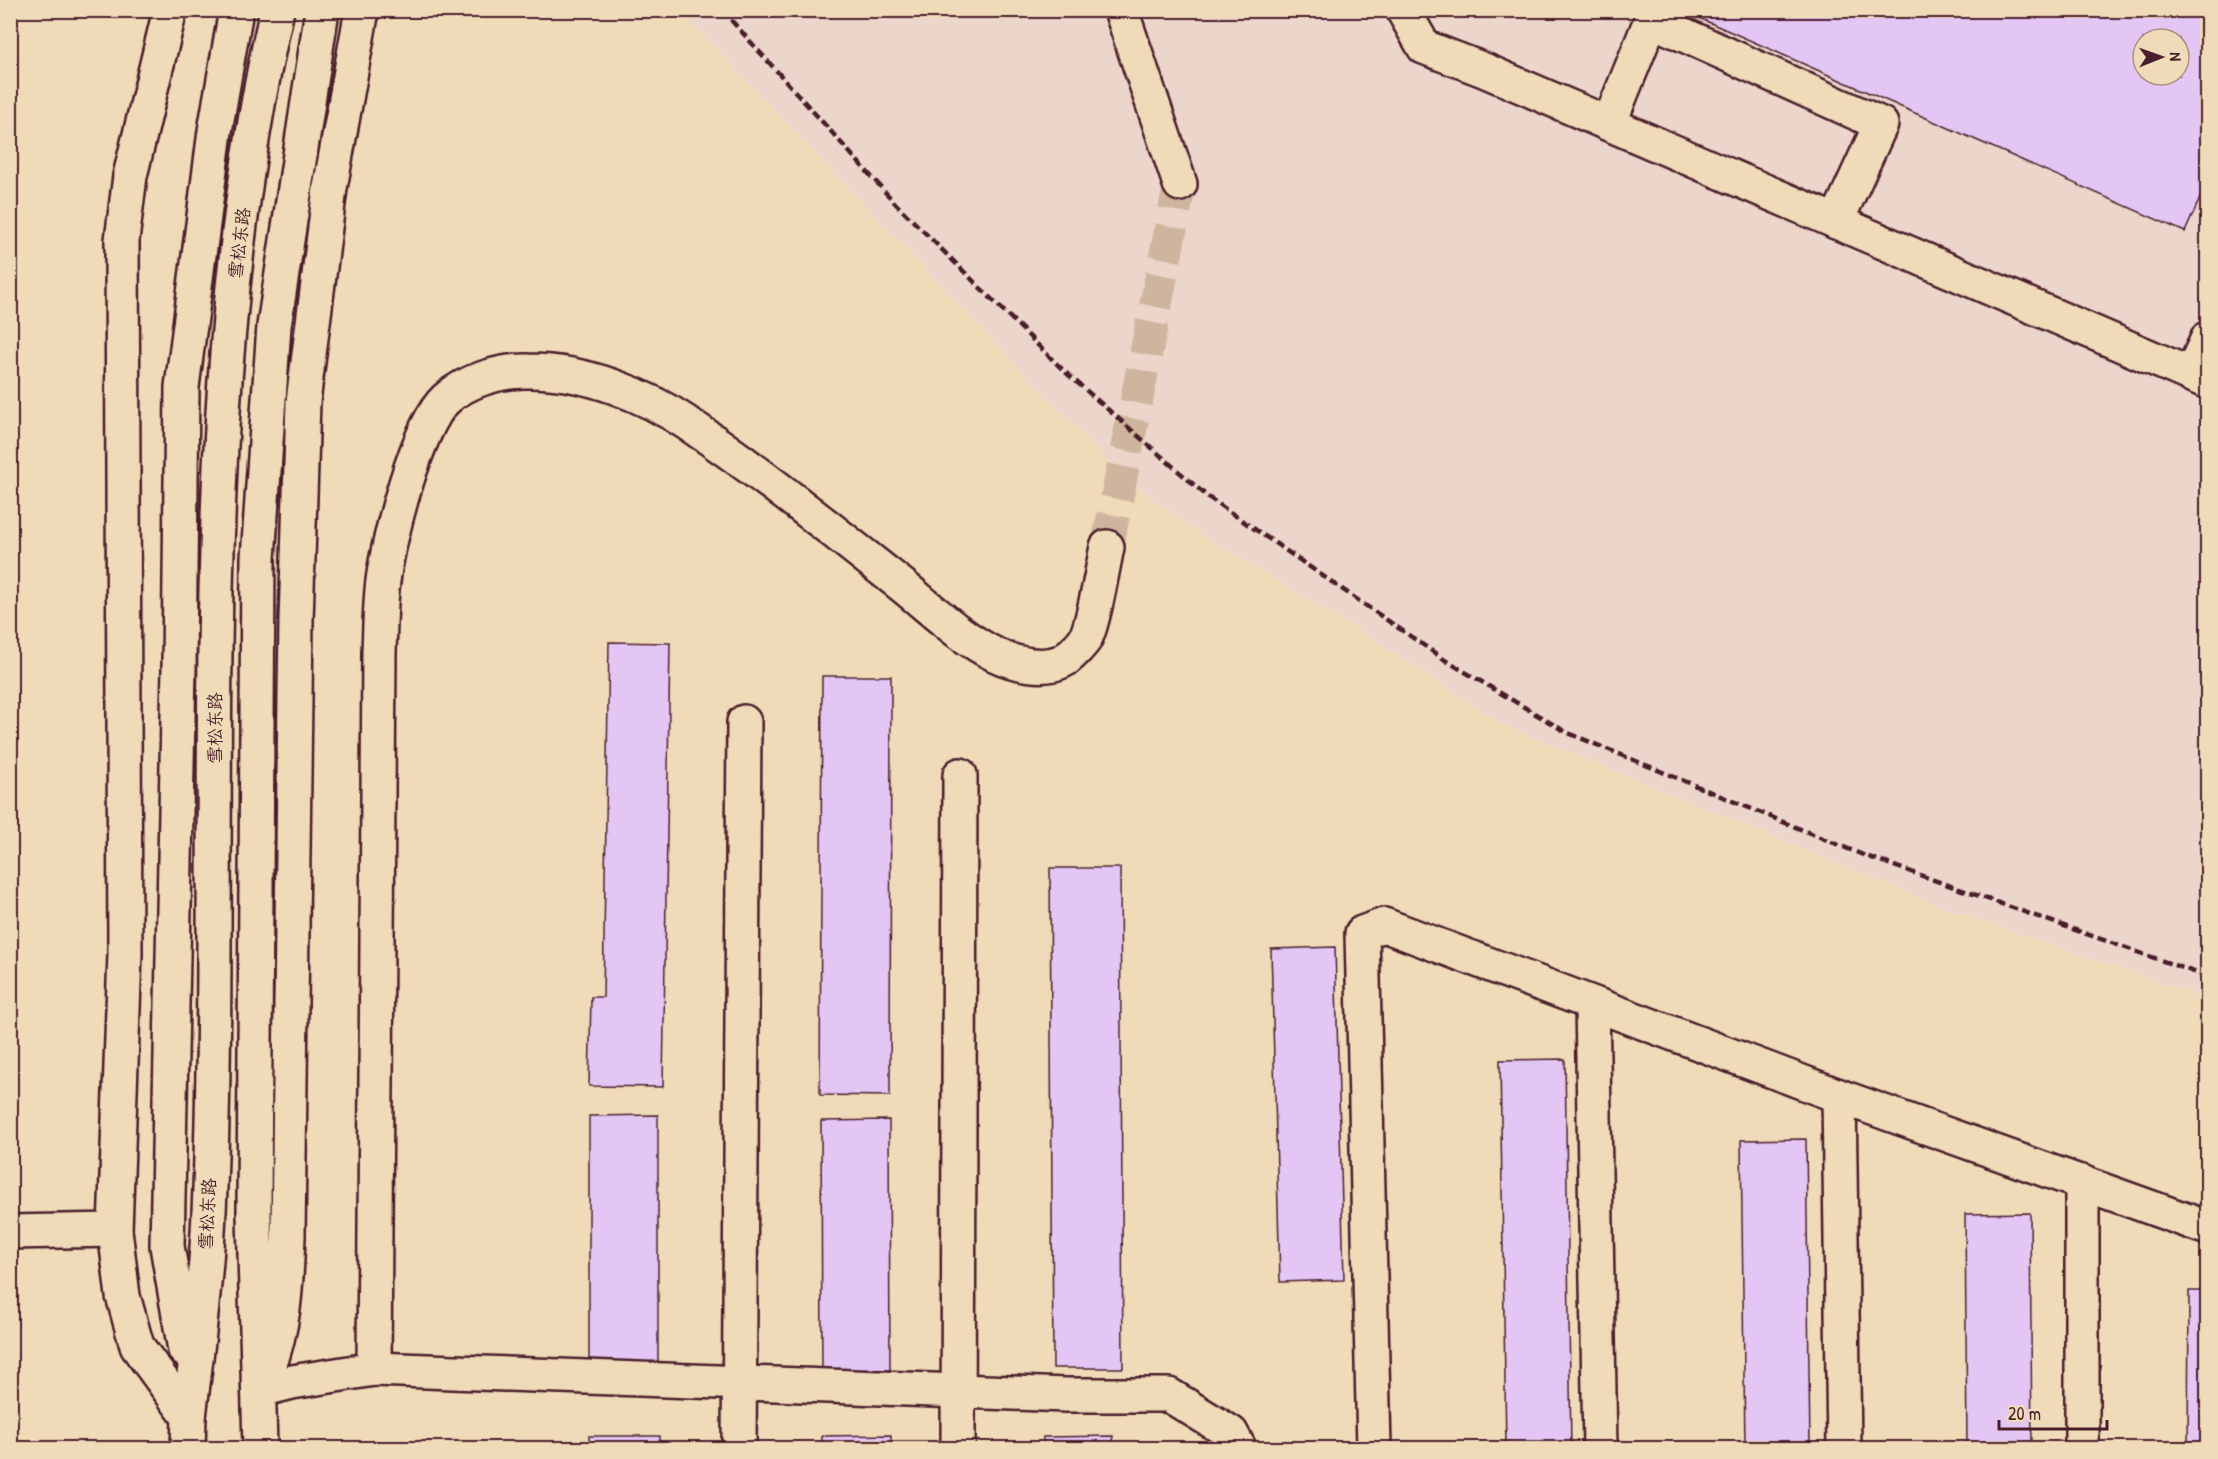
<svg xmlns="http://www.w3.org/2000/svg" width="2218" height="1459" font-family="'Patrick Hand','LXGW WenKai TC',sans-serif">
  <style>
    .built { fill: #ecd5cb; fill-rule: evenodd }
    .building { fill: #e3c6f4; stroke: #4a1f2b; stroke-width: 1.5; fill-rule: evenodd }
    .lines { fill: none; stroke-linecap: round; stroke-linejoin: round }
    .minor-tunnel { stroke: #cfb59d; stroke-width: 33; stroke-dasharray: 33 16; stroke-linecap: butt }
    .minor-casing { stroke: #4a1f2b; stroke-width: 38 }
    .major-casing { stroke: #4a1f2b; stroke-width: 38 }
    .minor { stroke: #f0dbb9; stroke-width: 33 }
    .major { stroke: #f0dbb9; stroke-width: 33 }
    .rail { stroke: #4a1f2b; stroke-width: 4.5; stroke-dasharray: 9 4.5; stroke-linecap: butt }
    .labels { text-anchor: middle; dominant-baseline: central; stroke-width: 5; stroke-linejoin: round; paint-order: stroke }
    .street-label { font-size: 18px; fill: #4a1f2b; stroke: #f0dbb9 }
  </style>
  <rect width="100%" height="100%" fill="#f0dbb9"/>
  <filter id="ink" filterUnits="userSpaceOnUse"><feTurbulence type="fractalNoise" baseFrequency=".0167" numOctaves="2"/><feDisplacementMap in="SourceGraphic" scale="12" xChannelSelector="R" yChannelSelector="G"/><feConvolveMatrix kernelMatrix="1 2 1 2 8 2 1 2 1" color-interpolation-filters="sRGB"/></filter>
  <g filter="url(#ink)">
    <path class="built" d="M 680,11 L 2207,11 L 2207,999 L 1939,906 L 1501,724 L 1362,632 L 1206,538 L 1156,502 L 1106,460 ZM 2143,39 L 2179,39 L 2179,75 L 2143,75 Z"/>
    <g class="building">
      <path d="M 1681,10 L 2208,10 L 2208,180 L 2185,232 ZM 2143,39 L 2179,39 L 2179,75 L 2143,75 Z"/>
      <path d="M 609,642 L 670,643 L 663,1087 L 589,1086 L 591,997 L 603,997 Z"/>
      <path d="M 822,676 L 891,676 L 890,1096 L 820,1095 Z"/>
      <path d="M 1050,868 L 1120,868 L 1123,1368 L 1053,1368 Z"/>
      <path d="M 1335,947 L 1344,1280 L 1280,1282 L 1271,949 Z"/>
      <path d="M 1565,1059 L 1571,1448 L 1506,1448 L 1500,1060 Z"/>
      <path d="M 658,1115 L 658,1372 L 589,1372 L 589,1116 Z"/>
      <path d="M 889,1120 L 890,1370 L 822,1371 L 821,1121 Z"/>
      <path d="M 1806,1139 L 1810,1448 L 1745,1448 L 1741,1140 Z"/>
      <path d="M 2030,1213 L 2032,1448 L 1967,1448 L 1965,1214 Z"/>
      <path d="M 2189,1291 L 2208,1291 L 2208,1448 L 2188,1448 Z"/>
      <path d="M 891,1435 L 891,1448 L 822,1448 L 822,1436 Z"/>
      <rect x="589" y="1436" width="71" height="12"/>
      <path d="M 1113,1436 L 1114,1448 L 1043,1448 L 1043,1437 Z"/>
    </g>
    <g class="lines">
      <path class="minor-tunnel" d="M 1107,547 L 1180,184"/>
      <g class="minor-casing">
        <g id="minor">
          <path d="M 170,10 L 130,176 L 122,240 L 125,954 L 115,1230 L 123,1296 L 137,1346 L 189,1417"/>
          <path d="M 1121,10 L 1180,184"/>
          <path d="M 1403,10 L 1424,47 L 1484,70 L 2208,382"/>
          <path d="M 1655,10 L 1651,20 L 1881,124 L 1836,222"/>
          <path d="M 1609,124 L 1651,20"/>
          <path d="M 2191,375 L 2208,338"/>
          <path d="M 1592,1004 L 1600,1448"/>
          <path d="M 1839,1096 L 1844,1448"/>
          <path d="M 2082,1182 L 2082,1448"/>
          <path d="M 10,1232 L 115,1230"/>
          <path d="M 374,1369 L 1066,1395 L 1169,1395 L 1231,1433 L 1239,1448"/>
          <path d="M 260,1390 L 292,1382 L 374,1369 L 379,653 C 380,629 380,604 383,581 C 388,541 417,425 446,399 C 467,380 502,370 529,371 C 585,371 644,394 690,425 C 760,472 828,527 894,579 C 928,605 957,636 996,655 C 1015,664 1047,671 1066,659 C 1071,655 1081,645 1085,639 C 1093,626 1103,566 1107,547"/>
          <path d="M 739,1448 L 744,722"/>
          <path d="M 958,1448 L 960,775"/>
          <path d="M 1374,1448 L 1362,933 L 1384,925 L 1839,1096 L 2208,1228"/>
        </g>
      </g>
      <g class="major-casing">
        <g id="major">
          <path d="M 185,1350 L 167,1246 L 179,668 L 182,387 L 215,131 L 236,10"/>
          <path d="M 267,1372 C 285,1325 286,1286 288,1236 L 296,621 L 303,402 L 330,188 L 362,10"/>
          <path d="M 188,1448 L 189,1417 C 197,1350 206,1281 209,1213 C 226,811 187,406 277,10"/>
          <path d="M 260,1448 L 254,1214 L 258,558 L 274,326 L 322,10"/>
        </g>
      </g>
      <use href="#minor" class="minor"/>
      <use href="#major" class="major"/>
      <path class="rail" d="M 722,10 L 896,204 L 1064,371 L 1208,497 L 1445,660 L 1566,732 L 1863,855 L 2208,977"/>
    </g>
  </g>
  <g class="labels">
    <g class="street-label">
      <text transform="translate(239 243) rotate(-83)">雪松东路</text>
      <text transform="translate(214 728) rotate(-90)">雪松东路</text>
      <text transform="translate(207 1214) rotate(-87)">雪松东路</text>
    </g>
  </g>
  <rect width="2218" height="1459" fill="none" stroke="#f0dbb9" stroke-width="36"/>
  <rect x="18" y="18" width="2182" height="1423" fill="none" stroke="#4a1f2b" stroke-width="2" filter="url(#ink)"/>
  <g transform="translate(2161 57) rotate(89)"><circle r="28" fill="#f0dbb9" stroke="#ae9080" stroke-width="1.5"/>
  <path d="M0-4.5L10 22L0 15L-10 22Z" fill="#4a1f2b"/>
  <text y="-9" font-size="16" font-weight="bold" text-anchor="middle" fill="#4a1f2b">N</text>
  </g>
  <path d="M1999 1420v9h108v-9" fill="none" stroke="#4a1f2b" stroke-width="3"/>
  <text x="2008" y="1420" font-size="18" fill="#4a1f2b" stroke="#f0dbb9" stroke-width="4.5" paint-order="stroke">20 m</text>
</svg>
